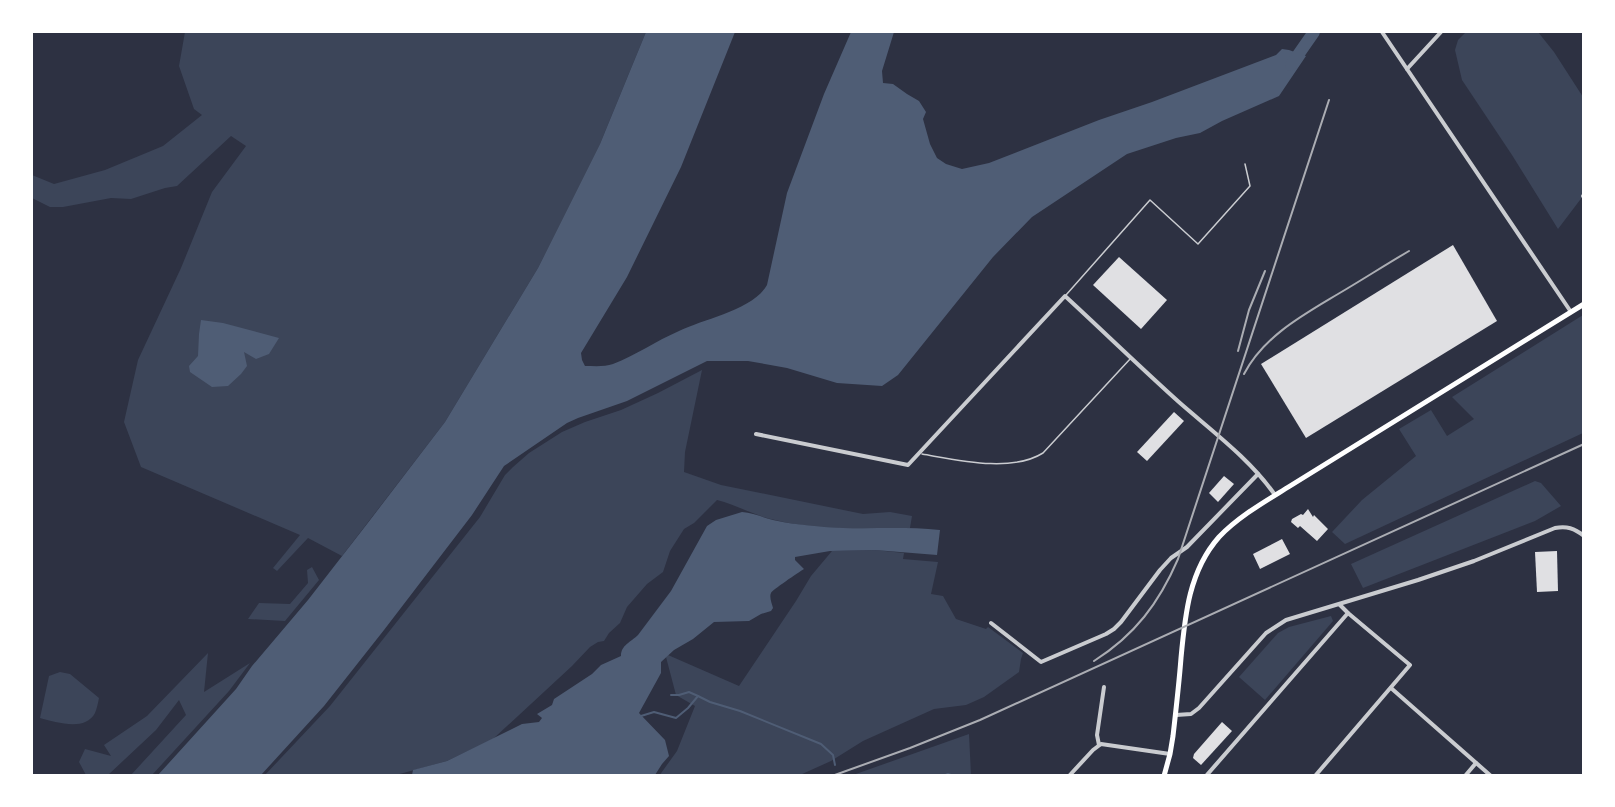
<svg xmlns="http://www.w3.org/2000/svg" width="1615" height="807" font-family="'Roboto Condensed',sans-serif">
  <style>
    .green { fill: #3c4559 }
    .water { fill: #4f5d75 }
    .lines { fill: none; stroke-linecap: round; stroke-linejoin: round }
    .stream { stroke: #4f5d75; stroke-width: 2 }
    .river { stroke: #4f5d75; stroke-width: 12 }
    .building { fill: #e0e0e3 }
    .service { stroke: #caccd0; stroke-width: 1.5 }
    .minor { stroke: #caccd0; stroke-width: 4 }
    .secondary { stroke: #fff; stroke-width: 5 }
    .rail { stroke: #abadb3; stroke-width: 2 }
  </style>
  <rect width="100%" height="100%" fill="#2d3142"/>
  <g class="green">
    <path d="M 185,32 L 646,32 L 600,144 L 538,268 L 445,422 L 342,556 L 308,538 L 277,571 L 273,568 L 300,535 L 141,467 L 124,422 L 138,360 L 181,268 L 212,192 L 246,146 L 231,136 L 177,186 L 165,188 L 131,199 L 111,198 L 63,207 L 50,207 L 32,198 L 32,175 L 54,184 L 105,170 L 163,146 L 202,115 L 194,109 L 179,66 Z"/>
    <path d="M 1466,32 L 1538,32 L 1554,52 L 1583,97 L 1583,196 L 1558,229 L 1512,155 L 1462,80 L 1455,50 L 1458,40 Z"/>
    <path d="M 1583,315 L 1583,433 L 1345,544 L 1332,532 L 1362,500 L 1416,456 L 1399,429 L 1431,410 L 1447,436 L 1474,419 L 1452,397 Z"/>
    <path d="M 702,370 L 685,452 L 684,472 L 721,485 L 863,514 L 890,512 L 912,516 L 910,528 C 865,528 819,531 775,520 C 755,516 737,505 717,500 L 694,523 L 684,529 L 670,551 L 663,572 L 647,584 L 627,607 L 620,623 L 609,633 L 604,641 L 598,642 L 590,647 L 572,666 L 493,739 L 447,761 L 396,775 L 264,776 L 330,706 L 480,517 L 505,475 L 513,467 L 529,453 L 562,432 L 585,422 L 621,410 L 658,393 Z"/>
    <path d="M 1535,481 L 1541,483 L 1561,506 L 1535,521 L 1363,588 L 1351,564 Z"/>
    <path d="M 875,550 L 904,553 L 903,559 L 938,562 L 931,594 L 943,596 L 956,619 L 986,629 L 988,627 L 1023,653 L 1021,659 L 1019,672 L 984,697 L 966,705 L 934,709 L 863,741 L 831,761 L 800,775 L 659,776 L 677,751 L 695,706 L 676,695 L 666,657 L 668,655 L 739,686 L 796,601 L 811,576 L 832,551 Z"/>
    <path d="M 312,567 L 319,580 L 285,621 L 248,619 L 259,603 L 290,604 L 308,583 L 307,570 Z"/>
    <path d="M 1331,616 L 1333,621 L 1265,700 L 1239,677 L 1278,633 L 1289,627 Z"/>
    <path d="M 208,653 L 204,692 L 250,663 L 229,691 L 152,775 L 131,775 L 186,715 L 179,700 L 156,730 L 108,775 L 86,775 L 79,762 L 85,749 L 111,756 L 104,745 L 147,716 Z"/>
    <path d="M 60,672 L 70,674 L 99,698 C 98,703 97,708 95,713 C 85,732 56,722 40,718 L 49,676 Z"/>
    <path d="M 969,734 L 971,775 L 853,775 Z"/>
  </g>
  <g class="water">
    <path d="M 646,32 L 735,32 L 681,167 L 627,277 L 581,353 L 582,360 L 585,366 C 594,366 605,367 613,364 C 636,355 656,341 679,331 C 703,319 753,310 767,285 L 787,193 L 824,94 L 851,32 L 894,32 L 882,71 L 883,83 L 893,84 L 907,94 L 919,101 L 926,112 L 923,119 L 930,144 L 937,158 L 946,164 L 962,169 L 989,163 L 1099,120 L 1152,102 L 1276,55 L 1282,49 L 1289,50 L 1306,56 L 1279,96 L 1222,121 L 1200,133 L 1176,138 L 1127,154 L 1032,217 L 993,257 L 898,375 L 882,386 L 837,383 L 787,368 L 748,361 L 707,361 L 627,401 L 578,418 L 567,423 L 504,466 L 472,515 L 384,630 L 324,706 L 261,775 L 158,775 L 236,689 L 252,666 L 308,600 L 367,524 L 445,422 L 538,268 L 600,144 Z"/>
    <path d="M 201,320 L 223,323 L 279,338 L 269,354 L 256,359 L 244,352 L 247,366 L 241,374 L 228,386 L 212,387 L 190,372 L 189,366 L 198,356 L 199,334 Z"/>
    <path d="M 742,512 C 753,513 762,517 773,520 C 789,524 807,525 824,527 C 862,530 901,526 940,530 L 937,555 L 875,550 L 830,551 L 795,557 L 795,560 L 804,569 C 799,572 771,591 771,593 C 769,597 772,604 773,608 L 771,611 L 761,614 L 749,621 L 714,622 L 693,639 L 674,650 L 661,662 L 661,673 L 639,713 L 665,740 L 669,756 L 662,764 L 655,775 L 412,775 L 413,770 L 447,761 L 522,724 L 539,722 L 542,718 L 537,714 L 552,705 L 554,699 L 592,674 L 601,665 L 621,656 C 621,645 631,642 638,635 L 671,591 L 707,526 L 716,520 Z"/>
  </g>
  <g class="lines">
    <g class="stream">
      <path d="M 671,695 L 679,695 L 689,692 L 698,696"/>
      <path d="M 641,716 L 654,712 L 676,718 L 688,708 L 698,696 L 710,702 L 740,711 L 821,744 L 833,755 L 835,765"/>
      <path d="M 943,776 L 948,774 L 954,776"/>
    </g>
    <path class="river" d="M 1291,65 L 1314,32"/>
  </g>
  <g class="building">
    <path d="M 1453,245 L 1497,321 L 1306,438 L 1261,364 Z"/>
    <path d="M 1119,257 L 1167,300 L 1141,329 L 1093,285 Z"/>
    <path d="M 1174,412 L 1184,421 L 1147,461 L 1137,452 Z"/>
    <path d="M 1224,476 L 1234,484 L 1218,502 L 1209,493 Z"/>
    <path d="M 1308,509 L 1313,517 L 1314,515 L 1328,529 L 1317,541 L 1300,526 L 1298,528 L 1291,522 L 1292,519 L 1301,514 L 1303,515 Z"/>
    <path d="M 1282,539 L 1290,554 L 1260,569 L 1253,554 Z"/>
    <path d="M 1557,551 L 1558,591 L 1537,592 L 1535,552 Z"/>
    <path d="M 1222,722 L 1232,731 L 1201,765 L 1193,758 L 1194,754 Z"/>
  </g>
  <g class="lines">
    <g class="service">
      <path d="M 1066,295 L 1150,200 L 1198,244 L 1250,186 L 1245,164"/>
      <path d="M 922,454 C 957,460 1011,473 1043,453 L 1131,358"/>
    </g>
    <g class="minor">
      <path d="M 1382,32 L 1571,312"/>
      <path d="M 1407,69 L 1441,32"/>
      <path d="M 1583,196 L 1584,197"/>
      <path d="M 756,434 L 908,465 L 1065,296 C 1103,331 1141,368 1180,403 C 1212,431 1251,460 1275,495"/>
      <path d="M 991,623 L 1041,662 L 1106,634 L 1114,629 L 1121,622 L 1160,570 L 1171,558 L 1187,547 L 1258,474"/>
      <path d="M 1391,688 L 1491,776"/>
      <path d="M 1176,715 L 1191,714 L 1199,708 L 1266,633 L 1286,620 L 1418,580 L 1474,561 L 1555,528 C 1567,526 1574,528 1584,536"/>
      <path d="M 1099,745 L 1097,735 L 1104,687"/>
      <path d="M 1069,776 L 1093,750 L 1101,744 L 1170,754"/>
      <path d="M 1206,776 L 1348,613"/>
      <path d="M 1315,776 L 1410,665 L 1348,613 L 1340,605"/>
      <path d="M 1465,776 L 1476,763"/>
    </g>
    <path class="secondary" d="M 1164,776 L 1170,754 L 1173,736 C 1176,710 1179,684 1181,658 C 1185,615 1189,571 1219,537 C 1239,516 1266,501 1290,486 L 1584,304"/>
    <g class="rail">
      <path d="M 1238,351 L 1249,310 L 1265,271"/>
      <path d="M 1244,374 C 1264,336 1303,315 1338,294 C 1362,280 1385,265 1409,251"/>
      <path d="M 1094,661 C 1135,635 1159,603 1178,559 L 1329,100"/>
      <path d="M 832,776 L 910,748 L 980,720 L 1584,444"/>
    </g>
  </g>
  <rect width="1615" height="807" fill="none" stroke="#ffffff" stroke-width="66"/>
</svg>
